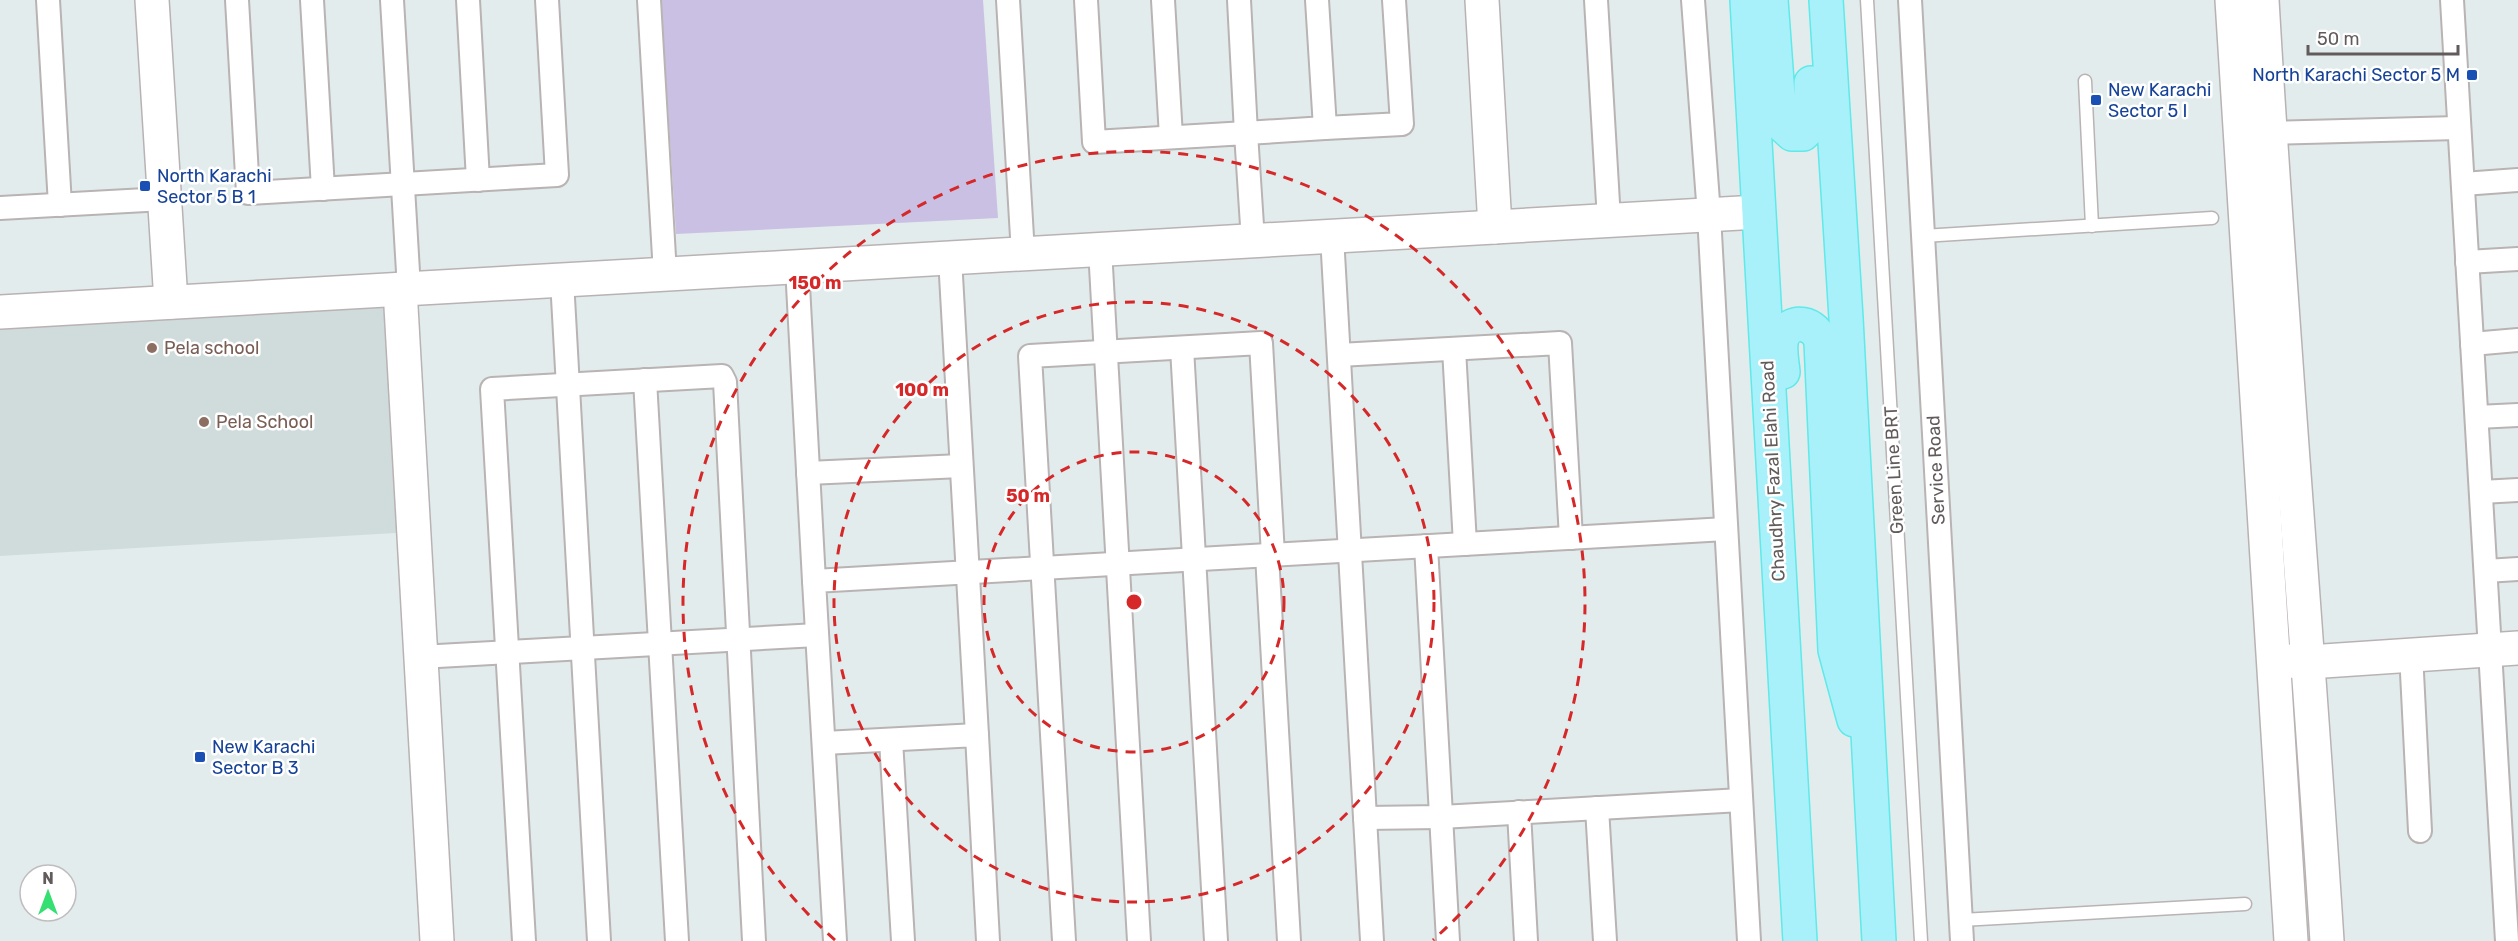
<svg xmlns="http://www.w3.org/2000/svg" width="2518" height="941" font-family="Rubik,sans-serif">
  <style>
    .education { fill: #d0dcdc }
    .green { fill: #cac0e3 }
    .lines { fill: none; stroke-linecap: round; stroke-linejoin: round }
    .lane-casing { stroke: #b9b3b3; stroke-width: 15 }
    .street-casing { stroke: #b9b3b3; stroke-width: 26 }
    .secondary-casing { stroke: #b9b2b3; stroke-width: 36 }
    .primary-casing { stroke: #5fe9e9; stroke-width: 36 }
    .lane { stroke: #fff; stroke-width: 12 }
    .street { stroke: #fff; stroke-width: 22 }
    .secondary { stroke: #fff; stroke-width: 33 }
    .primary { stroke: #a9f1fa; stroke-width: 33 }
    .ring { fill: none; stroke: #d62828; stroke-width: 3; stroke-dasharray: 10 8 }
    .transit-dot { fill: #1a4fb4; stroke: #fff; stroke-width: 2 }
    .education-dot { fill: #8d6e63; stroke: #fff; stroke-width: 2 }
    .labels { text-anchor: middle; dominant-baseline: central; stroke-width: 5; stroke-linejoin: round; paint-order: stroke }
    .transit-label { font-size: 18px; fill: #164399; stroke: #fff; text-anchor: start }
    .education-label { font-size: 18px; fill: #785e54; stroke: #fff; text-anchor: start }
    .street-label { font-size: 18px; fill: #625b5c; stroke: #fff }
    .centre { fill: #d62828; stroke: #fff; stroke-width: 3 }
    .ring-label { font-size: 18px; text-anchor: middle; font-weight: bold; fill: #d62828; stroke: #fff; stroke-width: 5; stroke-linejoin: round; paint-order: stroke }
  </style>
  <rect width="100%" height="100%" fill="#e2eced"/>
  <path class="education" d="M 400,289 L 413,532 L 0,556 L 0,312 Z"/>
  <path class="green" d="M 661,0 L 983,0 L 998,218 L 676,234 Z"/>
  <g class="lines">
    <g class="lane-casing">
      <g id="lane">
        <path d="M 1867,0 L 1921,941"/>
        <path d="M 2085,81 L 2092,226"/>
        <path d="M 1923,236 L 2212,218"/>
        <path d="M 1961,920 L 2245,904"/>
      </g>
    </g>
    <g class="street-casing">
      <g id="street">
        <path d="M 48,0 L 60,205"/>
        <path d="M 237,0 L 248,193 L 557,175 L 547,0"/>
        <path d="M 312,0 L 323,189"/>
        <path d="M 392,0 L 409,289"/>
        <path d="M 468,0 L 478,180"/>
        <path d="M 649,0 L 665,274"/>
        <path d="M 1008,0 L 1023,254"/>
        <path d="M 1086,0 L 1094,142 L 1246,133 L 1253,241"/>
        <path d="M 1163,0 L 1171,137"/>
        <path d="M 1239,0 L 1246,133 L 1325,128 L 1317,0"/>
        <path d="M 1596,0 L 1609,220"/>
        <path d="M 1693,0 L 1709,215 L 1749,941"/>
        <path d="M 1910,0 L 1962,941"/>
        <path d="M 2452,0 L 2507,941"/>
        <path d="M 1325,128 L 1402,124 L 1394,0"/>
        <path d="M 2269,133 L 2458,128"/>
        <path d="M 2463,184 L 2518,180"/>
        <path d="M 0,208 L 164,199"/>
        <path d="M 1332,236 L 1372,941"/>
        <path d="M 1100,249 L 1139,941"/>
        <path d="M 950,258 L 977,735"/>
        <path d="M 2467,262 L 2518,259"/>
        <path d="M 797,267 L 814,581"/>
        <path d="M 562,280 L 599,941"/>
        <path d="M 2472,344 L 2518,340"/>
        <path d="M 1182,348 L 1216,941"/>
        <path d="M 1454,349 L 1465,544"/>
        <path d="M 1339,355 L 1560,343 L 1571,538"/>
        <path d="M 645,380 L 677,941"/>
        <path d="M 2477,417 L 2518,415"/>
        <path d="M 808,473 L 961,466"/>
        <path d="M 2481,492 L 2518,490"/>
        <path d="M 1426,546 L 1448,941"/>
        <path d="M 1267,555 L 1289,941"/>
        <path d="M 2486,571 L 2518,569"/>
        <path d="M 2411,653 L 2420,831"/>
        <path d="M 420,657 L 817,635"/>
        <path d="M 891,740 L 903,941"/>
        <path d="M 824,743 L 977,735 L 988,941"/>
        <path d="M 1597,808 L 1605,941"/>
        <path d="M 1519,812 L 1526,941"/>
        <path d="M 1365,818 L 1441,817 L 1741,800"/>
        <path d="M 524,941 L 492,389 L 722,376 L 725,382 L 754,941"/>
        <path d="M 835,941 L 814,581 L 1726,529"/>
        <path d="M 1064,941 L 1030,356 L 1261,343 L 1273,555"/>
      </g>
    </g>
    <g class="secondary-casing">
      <g id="secondary">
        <path d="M 152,0 L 171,302"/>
        <path d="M 1482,0 L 1495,227"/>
        <path d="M 2232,0 L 2291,941"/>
        <path d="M 2262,0 C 2280,314 2307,627 2327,941"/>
        <path d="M 400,289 L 437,941"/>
        <path d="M 0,312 L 1758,212"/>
        <path d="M 2286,661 L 2309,662 L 2518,648"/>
      </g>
    </g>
    <g class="primary-casing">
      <g id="primary">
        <path d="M 1747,0 L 1800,941"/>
        <path d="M 1771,0 L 1780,123 L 1792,134 L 1803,134 L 1811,126 L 1811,83"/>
        <path d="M 1826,0 L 1846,318 L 1879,941"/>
        <path d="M 1783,372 C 1782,362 1779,348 1782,338 C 1790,316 1817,323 1821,342 L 1835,650 L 1854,720"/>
      </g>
    </g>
    <use href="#lane" class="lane"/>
    <use href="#street" class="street"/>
    <use href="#secondary" class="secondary"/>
    <use href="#primary" class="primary"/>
  </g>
  <g class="ring">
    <circle cx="1134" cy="602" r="150"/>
    <circle cx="1134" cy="602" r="300"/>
    <path d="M835 940A451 451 0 1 1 1433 940"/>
  </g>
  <g class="transit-dot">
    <rect x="2466" y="69" width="12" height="12" rx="3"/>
    <rect x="2090" y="94" width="12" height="12" rx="3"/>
    <rect x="139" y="180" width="12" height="12" rx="3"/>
    <rect x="194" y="751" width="12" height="12" rx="3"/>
  </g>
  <g class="education-dot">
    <circle cx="152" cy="348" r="6"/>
    <circle cx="204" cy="422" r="6"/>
  </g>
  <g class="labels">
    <g class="transit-label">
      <text x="2460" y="75" text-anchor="end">North Karachi Sector 5 M</text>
      <text x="2108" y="90">New Karachi<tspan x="2108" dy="21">Sector 5 I</tspan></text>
      <text x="157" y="176">North Karachi<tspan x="157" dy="21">Sector 5 B 1</tspan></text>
      <text x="212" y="747">New Karachi<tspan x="212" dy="21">Sector B 3</tspan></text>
    </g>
    <g class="education-label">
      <text x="164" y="348">Pela school</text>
      <text x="216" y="422">Pela School</text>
    </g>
    <g class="street-label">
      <text transform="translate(1894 470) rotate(-93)">Green Line BRT</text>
      <text transform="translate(1936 470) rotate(-93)">Service Road</text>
      <text transform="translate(1773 471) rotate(-93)">Chaudhry Fazal Elahi Road</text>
    </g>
  </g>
  <circle cx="1134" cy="602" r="9" class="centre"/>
  <g class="ring-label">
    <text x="815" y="289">150 m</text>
    <text x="922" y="396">100 m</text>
    <text x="1028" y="502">50 m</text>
  </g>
  <g transform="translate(48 893)"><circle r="28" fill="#ffffff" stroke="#c0bdbe" stroke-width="1.5"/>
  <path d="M0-4.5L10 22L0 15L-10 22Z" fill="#36df72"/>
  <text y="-9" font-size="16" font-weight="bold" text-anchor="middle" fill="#625b5c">N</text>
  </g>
  <path d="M2308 45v9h150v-9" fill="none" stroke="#625b5c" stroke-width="3"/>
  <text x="2317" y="45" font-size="18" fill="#625b5c" stroke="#ffffff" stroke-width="4.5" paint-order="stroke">50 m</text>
</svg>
